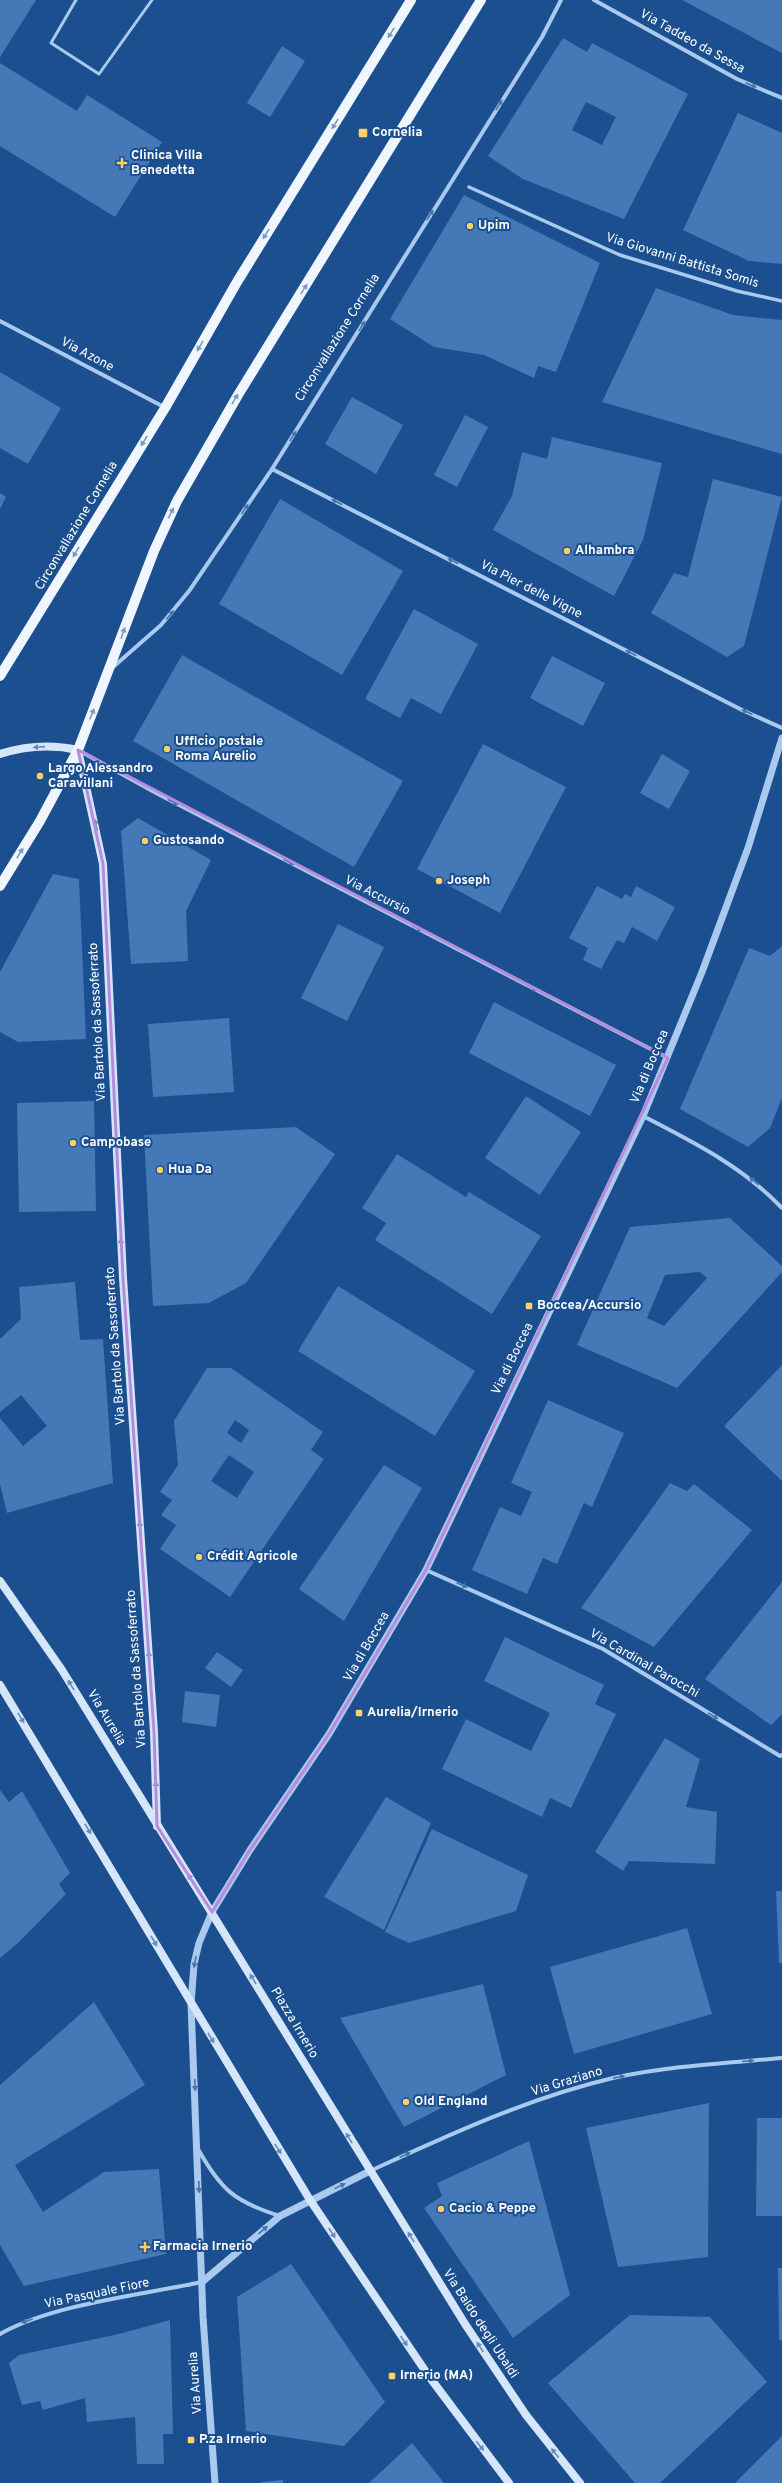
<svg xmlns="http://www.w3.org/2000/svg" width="782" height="2483" font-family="Overpass,sans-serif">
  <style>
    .building { fill: #4478b7; fill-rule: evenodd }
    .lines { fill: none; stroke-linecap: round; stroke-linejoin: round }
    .service { stroke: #a9c9ee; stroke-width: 3 }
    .pedestrian { stroke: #a9c9ee; stroke-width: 3.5 }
    .minor { stroke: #a9c9ee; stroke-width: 4 }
    .tertiary { stroke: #a9c9ee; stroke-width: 7 }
    .secondary { stroke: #d6e6fa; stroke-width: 8 }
    .primary { stroke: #f0f6ff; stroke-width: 10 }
    .oneway { fill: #7b9ac1 }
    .oneway2 { fill: #4674ac }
    .oneway3 { fill: #668bba }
    .marked { fill: none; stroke: #b68bdc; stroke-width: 3; stroke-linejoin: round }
    .poi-dot { fill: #ffd166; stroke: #1b4f8f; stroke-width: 1.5 }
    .labels { text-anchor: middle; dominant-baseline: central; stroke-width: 4; stroke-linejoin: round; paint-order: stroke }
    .street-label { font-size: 13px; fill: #fff; stroke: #1b4f8f }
    .poi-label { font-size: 13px; font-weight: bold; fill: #fff; stroke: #1b4f8f; text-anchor: start }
  </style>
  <rect width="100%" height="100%" fill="#1b4f8f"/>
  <g class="building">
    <path d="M 0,0 L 36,0 L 0,57 Z"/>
    <path d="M 682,0 L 782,0 L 782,53 Z"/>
    <path d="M 563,38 L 587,52 L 592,43 L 688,94 L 624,219 L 523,179 L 488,156 ZM 586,102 L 616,117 L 602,145 L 572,130 Z"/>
    <path d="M 282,46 L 305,61 L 270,117 L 247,103 Z"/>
    <path d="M 0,63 L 77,111 L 87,95 L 162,142 L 115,217 L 0,146 Z"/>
    <path d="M 738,113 L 782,133 L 782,264 L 749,261 L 683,230 Z"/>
    <path d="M 464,195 L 600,263 L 556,372 L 538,366 L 534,378 L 484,355 L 434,347 L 390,319 Z"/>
    <path d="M 656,288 L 733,315 L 782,320 L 782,454 L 602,402 Z"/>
    <path d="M 0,372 L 61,408 L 28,464 L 0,448 Z"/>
    <path d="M 352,397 L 403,425 L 376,474 L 325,444 Z"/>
    <path d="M 465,415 L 488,427 L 457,487 L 434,475 Z"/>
    <path d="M 552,437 L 662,463 L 643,540 L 614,596 L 493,530 L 512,496 L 522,452 L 547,459 Z"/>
    <path d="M 713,479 L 782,497 L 744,646 L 727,657 L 651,613 L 674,573 L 688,577 Z"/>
    <path d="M 0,493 L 6,497 L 0,509 Z"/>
    <path d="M 280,499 L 403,571 L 342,675 L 219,604 Z"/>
    <path d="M 414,609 L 478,644 L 441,714 L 411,698 L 400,718 L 365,699 Z"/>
    <path d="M 182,655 L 403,781 L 354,867 L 133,741 Z"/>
    <path d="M 552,656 L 605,683 L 583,726 L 530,698 Z"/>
    <path d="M 483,744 L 566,787 L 500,913 L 417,869 Z"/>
    <path d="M 662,754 L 690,771 L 669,809 L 640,793 Z"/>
    <path d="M 138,818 L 211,860 L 186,911 L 188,961 L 131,964 L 121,831 Z"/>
    <path d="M 53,874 L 79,879 L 86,1039 L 18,1042 L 0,1032 L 0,972 Z"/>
    <path d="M 597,886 L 622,899 L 625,894 L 631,897 L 636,886 L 675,907 L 657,941 L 632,927 L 624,943 L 617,940 L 601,969 L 583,960 L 588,948 L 569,938 Z"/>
    <path d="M 338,924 L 384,947 L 347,1021 L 301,998 Z"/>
    <path d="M 782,946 L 782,1098 L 770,1128 L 748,1147 L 680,1109 L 749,948 L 770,956 Z"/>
    <path d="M 494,1002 L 616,1065 L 590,1116 L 469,1053 Z"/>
    <path d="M 229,1018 L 234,1092 L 153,1097 L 148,1024 Z"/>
    <path d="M 526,1096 L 581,1132 L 540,1195 L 485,1158 Z"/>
    <path d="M 94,1101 L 96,1211 L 19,1212 L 17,1103 Z"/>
    <path d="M 296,1127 L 335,1154 L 246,1283 L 209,1303 L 153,1306 L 144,1135 Z"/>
    <path d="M 397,1154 L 466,1197 L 469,1192 L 541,1236 L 492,1314 L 375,1240 L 386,1223 L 362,1208 Z"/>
    <path d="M 730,1218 L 782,1266 L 782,1272 L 677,1388 L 577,1345 L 630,1227 ZM 700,1272 L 707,1278 L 664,1326 L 647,1318 L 665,1275 Z"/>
    <path d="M 75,1282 L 80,1340 L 103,1339 L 113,1483 L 7,1513 L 0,1484 L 0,1418 L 23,1446 L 47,1426 L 21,1395 L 0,1412 L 0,1339 L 21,1319 L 19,1287 Z"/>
    <path d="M 338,1286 L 475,1371 L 435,1436 L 298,1351 Z"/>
    <path d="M 782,1365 L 782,1481 L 724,1426 Z"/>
    <path d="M 207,1368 L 231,1368 L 323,1432 L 311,1450 L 324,1459 L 230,1597 L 160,1549 L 176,1525 L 161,1515 L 172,1500 L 160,1492 L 178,1465 L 174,1421 ZM 235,1420 L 249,1430 L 241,1443 L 227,1433 ZM 229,1455 L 254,1472 L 237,1498 L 211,1481 Z"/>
    <path d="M 548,1400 L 624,1433 L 592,1507 L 584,1503 L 557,1564 L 543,1558 L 527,1594 L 472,1570 L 500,1507 L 521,1516 L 532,1492 L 511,1483 Z"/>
    <path d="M 384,1465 L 422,1488 L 344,1621 L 299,1589 Z"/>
    <path d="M 670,1483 L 687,1491 L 694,1484 L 752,1530 L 654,1647 L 581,1608 Z"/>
    <path d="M 782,1582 L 782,1714 L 771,1725 L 705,1679 Z"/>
    <path d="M 505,1637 L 604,1685 L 595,1704 L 616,1714 L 571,1808 L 550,1798 L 542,1817 L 442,1769 L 466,1719 L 531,1751 L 550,1713 L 484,1681 Z"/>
    <path d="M 217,1652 L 243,1670 L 231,1687 L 205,1668 Z"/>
    <path d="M 185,1691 L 220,1695 L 216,1727 L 182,1722 Z"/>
    <path d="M 665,1738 L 700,1759 L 686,1807 L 717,1812 L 715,1864 L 629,1861 L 623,1871 L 595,1852 Z"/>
    <path d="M 0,1790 L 9,1802 L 22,1791 L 70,1873 L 59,1884 L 66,1894 L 19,1942 L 0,1958 Z"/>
    <path d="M 386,1797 L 431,1823 L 384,1930 L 324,1897 Z"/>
    <path d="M 432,1829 L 528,1875 L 516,1911 L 409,1943 L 385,1932 Z"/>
    <path d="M 776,1891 L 782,1891 L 782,1963 L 779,1963 Z"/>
    <path d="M 687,1928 L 712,2014 L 574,2054 L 550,1967 Z"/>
    <path d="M 483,1984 L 506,2075 L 404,2127 L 340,2018 Z"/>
    <path d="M 94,2002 L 145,2085 L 15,2165 L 43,2212 L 104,2172 L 159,2169 L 166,2254 L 24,2286 L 0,2245 L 0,2085 Z"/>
    <path d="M 709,2103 L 708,2257 L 618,2267 L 586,2128 Z"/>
    <path d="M 757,2118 L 782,2118 L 782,2216 L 756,2216 Z"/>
    <path d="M 529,2141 L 570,2295 L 513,2338 L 424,2208 L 442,2196 L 437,2183 Z"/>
    <path d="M 291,2264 L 385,2402 L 344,2446 L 246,2431 L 237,2297 Z"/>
    <path d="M 778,2268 L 782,2268 L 782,2340 L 779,2340 Z"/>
    <path d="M 630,2315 L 710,2317 L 767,2382 L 660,2483 L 635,2483 L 548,2383 Z"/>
    <path d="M 170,2320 L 173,2434 L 163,2434 L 164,2464 L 137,2464 L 135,2417 L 87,2422 L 85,2398 L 43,2410 L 40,2401 L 22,2405 L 9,2363 L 19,2355 L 119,2334 Z"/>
    <path d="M 782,2436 L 782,2483 L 735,2483 Z"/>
    <path d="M 412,2443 L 444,2483 L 369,2483 Z"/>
    <path d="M 283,2480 L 283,2483 L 261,2483 L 261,2482 Z"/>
  </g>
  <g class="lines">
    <path class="service" d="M 76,0 L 51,43 L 99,74 L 152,0"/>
    <path class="pedestrian" d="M 469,187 L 620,255 L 737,291 L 782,301"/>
    <g class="minor">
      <path d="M 594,0 L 737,79 L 782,98"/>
      <path d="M 0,321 L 164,407"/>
      <path d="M 272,469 L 742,710 L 782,728"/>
      <path d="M 112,668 L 161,625 L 189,591 L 272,469 L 542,37 L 561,0"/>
      <path d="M 78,750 L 158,794 L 668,1058"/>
      <path d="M 643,1116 C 693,1142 742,1166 782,1208"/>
      <path d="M 426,1570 L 603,1649 L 780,1756 L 782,1755"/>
      <path d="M 198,2149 C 221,2190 235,2202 280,2216"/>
      <path d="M 370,2171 C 449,2135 528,2098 613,2078 C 669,2066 726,2063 782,2058"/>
      <path d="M 0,2334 C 53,2304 141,2295 202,2282"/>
    </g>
    <g class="tertiary">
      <path d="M 202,2282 L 280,2216 L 370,2171"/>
      <path d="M 215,2483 L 203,2317 L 191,2004 L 194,1964 L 199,1943 L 212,1912 L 250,1850 L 329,1734 L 426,1570 L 643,1116 L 702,972 L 748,848 L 782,738"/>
    </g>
    <g class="secondary">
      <path d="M 0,754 C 25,746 52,744 78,750 L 103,864 L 123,1278 L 154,1732 L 157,1826"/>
      <path d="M 0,1581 L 62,1670 L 465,2324 L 526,2415 L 580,2483"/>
      <path d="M 0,1685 L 310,2200 L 428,2375 L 509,2483"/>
    </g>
    <g class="primary">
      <path d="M 0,676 L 165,408 L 237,282 L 411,0"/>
      <path d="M 0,886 L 40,821 L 78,750 L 154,551 L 177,501 L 238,395 L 481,0"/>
    </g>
  </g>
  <defs><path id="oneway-solid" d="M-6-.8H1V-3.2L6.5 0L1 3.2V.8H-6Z"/></defs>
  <g class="oneway">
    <use href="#oneway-solid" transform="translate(391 33) rotate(121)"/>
    <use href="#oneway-solid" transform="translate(335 124) rotate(122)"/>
    <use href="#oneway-solid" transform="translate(266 234) rotate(122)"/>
    <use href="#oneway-solid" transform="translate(304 289) rotate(-58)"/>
    <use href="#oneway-solid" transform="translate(200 346) rotate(120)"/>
    <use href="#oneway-solid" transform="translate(235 399) rotate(-59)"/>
    <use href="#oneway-solid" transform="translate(144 441) rotate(122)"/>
    <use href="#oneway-solid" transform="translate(171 513) rotate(-62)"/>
    <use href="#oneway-solid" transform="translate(76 552) rotate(121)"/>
    <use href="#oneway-solid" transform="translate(123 633) rotate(-71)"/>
    <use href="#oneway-solid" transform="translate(92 714) rotate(-68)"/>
    <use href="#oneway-solid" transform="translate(20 853) rotate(-59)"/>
  </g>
  <g class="oneway2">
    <use href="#oneway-solid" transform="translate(751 85) rotate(23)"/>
    <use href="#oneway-solid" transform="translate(499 105) rotate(-58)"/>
    <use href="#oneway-solid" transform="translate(430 215) rotate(-58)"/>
    <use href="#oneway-solid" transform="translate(362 326) rotate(-58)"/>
    <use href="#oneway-solid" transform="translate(293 436) rotate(-58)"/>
    <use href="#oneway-solid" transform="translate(337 502) rotate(-153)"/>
    <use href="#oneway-solid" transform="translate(245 509) rotate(-56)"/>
    <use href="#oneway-solid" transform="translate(453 561) rotate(-153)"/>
    <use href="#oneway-solid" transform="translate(170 615) rotate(-49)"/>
    <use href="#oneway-solid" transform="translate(631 653) rotate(-153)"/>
    <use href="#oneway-solid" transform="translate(747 712) rotate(-155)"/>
    <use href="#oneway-solid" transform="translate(173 802) rotate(27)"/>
    <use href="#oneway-solid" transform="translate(289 862) rotate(27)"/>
    <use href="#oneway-solid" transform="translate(417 928) rotate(27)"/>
    <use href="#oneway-solid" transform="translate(532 988) rotate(27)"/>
    <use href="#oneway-solid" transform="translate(754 1181) rotate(-141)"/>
    <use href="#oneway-solid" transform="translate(462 1585) rotate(23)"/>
    <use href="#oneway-solid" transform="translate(713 1716) rotate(31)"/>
    <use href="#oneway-solid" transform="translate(195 1962) rotate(101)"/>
    <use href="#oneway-solid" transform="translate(748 2061) rotate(-5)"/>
    <use href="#oneway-solid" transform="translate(619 2077) rotate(-11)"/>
    <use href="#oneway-solid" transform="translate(195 2085) rotate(88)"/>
    <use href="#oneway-solid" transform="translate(405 2155) rotate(-24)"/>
    <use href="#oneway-solid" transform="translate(340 2186) rotate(-26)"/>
    <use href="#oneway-solid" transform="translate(199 2187) rotate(88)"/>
    <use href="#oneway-solid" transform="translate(263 2230) rotate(-40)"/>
    <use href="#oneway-solid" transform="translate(27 2321) rotate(161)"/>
  </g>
  <g class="oneway3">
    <use href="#oneway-solid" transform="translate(39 747) rotate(176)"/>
    <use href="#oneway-solid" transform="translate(96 825) rotate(-102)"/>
    <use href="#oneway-solid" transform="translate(121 1244) rotate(-93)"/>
    <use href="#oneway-solid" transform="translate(140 1527) rotate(-94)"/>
    <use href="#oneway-solid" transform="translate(149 1657) rotate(-94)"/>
    <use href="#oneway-solid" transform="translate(71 1685) rotate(-121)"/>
    <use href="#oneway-solid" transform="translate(21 1718) rotate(59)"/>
    <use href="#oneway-solid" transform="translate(156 1787) rotate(-92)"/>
    <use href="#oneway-solid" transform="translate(88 1829) rotate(59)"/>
    <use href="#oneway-solid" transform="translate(191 1879) rotate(-123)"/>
    <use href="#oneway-solid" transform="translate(154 1941) rotate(60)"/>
    <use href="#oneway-solid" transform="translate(253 1979) rotate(-121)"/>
    <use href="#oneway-solid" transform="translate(211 2038) rotate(59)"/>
    <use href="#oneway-solid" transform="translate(349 2138) rotate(-121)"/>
    <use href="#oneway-solid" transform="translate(278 2149) rotate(58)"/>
    <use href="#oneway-solid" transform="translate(332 2233) rotate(57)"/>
    <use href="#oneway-solid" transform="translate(411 2237) rotate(-122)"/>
    <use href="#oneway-solid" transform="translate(404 2341) rotate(56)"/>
    <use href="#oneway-solid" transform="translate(480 2347) rotate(-124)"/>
    <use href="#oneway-solid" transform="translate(480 2446) rotate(52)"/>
    <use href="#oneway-solid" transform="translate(555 2453) rotate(-128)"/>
  </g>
  <path class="marked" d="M 78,750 L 668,1058 L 426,1570 L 329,1734 L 250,1850 L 212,1912 L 157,1826 L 154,1732 L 123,1278 L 103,864 Z"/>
  <g class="poi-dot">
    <rect x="358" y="128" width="10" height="10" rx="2"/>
    <path d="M120 157h4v4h4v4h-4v4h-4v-4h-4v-4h4z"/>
    <circle cx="470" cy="226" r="4"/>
    <circle cx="567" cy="551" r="4"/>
    <circle cx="167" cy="749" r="4"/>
    <circle cx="40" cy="776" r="4"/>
    <circle cx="145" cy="841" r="4"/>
    <circle cx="439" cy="881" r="4"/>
    <circle cx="73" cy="1143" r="4"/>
    <circle cx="160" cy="1170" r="4"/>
    <rect x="525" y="1302" width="8" height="8" rx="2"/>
    <circle cx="199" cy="1557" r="4"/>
    <rect x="355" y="1709" width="8" height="8" rx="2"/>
    <circle cx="406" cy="2102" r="4"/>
    <circle cx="441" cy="2209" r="4"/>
    <path d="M143 2241h4v4h4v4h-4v4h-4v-4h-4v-4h4z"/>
    <rect x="388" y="2372" width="8" height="8" rx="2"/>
    <rect x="187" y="2436" width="8" height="8" rx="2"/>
  </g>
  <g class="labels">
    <g class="street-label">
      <text transform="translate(692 42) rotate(29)">Via Taddeo da Sessa</text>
      <text transform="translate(682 261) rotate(17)">Via Giovanni Battista Somis</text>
      <text transform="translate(338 338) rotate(-58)">Circonvallazione Cornelia</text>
      <text transform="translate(87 355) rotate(28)">Via Azone</text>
      <text transform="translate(77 526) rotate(-59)">Circonvallazione Cornelia</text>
      <text transform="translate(531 590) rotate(27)">Via Pier delle Vigne</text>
      <text transform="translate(377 896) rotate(27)">Via Accursio</text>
      <text transform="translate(98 1022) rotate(-93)">Via Bartolo da Sassoferrato</text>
      <text transform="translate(650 1067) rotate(-67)">Via di Boccea</text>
      <text transform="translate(116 1346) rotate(-94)">Via Bartolo da Sassoferrato</text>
      <text transform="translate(513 1359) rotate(-64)">Via di Boccea</text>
      <text transform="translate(367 1647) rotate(-60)">Via di Boccea</text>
      <text transform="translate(644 1664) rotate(30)">Via Cardinal Parocchi</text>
      <text transform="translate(137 1669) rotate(-94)">Via Bartolo da Sassoferrato</text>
      <text transform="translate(106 1718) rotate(59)">Via Aurelia</text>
      <text transform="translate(294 2023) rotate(59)">Piazza Irnerio</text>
      <text transform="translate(567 2082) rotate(-17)">Via Graziano</text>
      <text transform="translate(97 2294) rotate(-12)">Via Pasquale Fiore</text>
      <text transform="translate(480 2324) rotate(57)">Via Baldo degli Ubaldi</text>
      <text transform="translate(196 2383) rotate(-94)">Via Aurelia</text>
    </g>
    <g class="poi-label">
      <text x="372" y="133">Cornelia</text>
      <text x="131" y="156">Clinica Villa<tspan x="131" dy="15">Benedetta</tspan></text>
      <text x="478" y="226">Upim</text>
      <text x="575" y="551">Alhambra</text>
      <text x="175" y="742">Ufficio postale<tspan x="175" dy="15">Roma Aurelio</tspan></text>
      <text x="48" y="769">Largo Alessandro<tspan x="48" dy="15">Caravillani</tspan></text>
      <text x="153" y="841">Gustosando</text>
      <text x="447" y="881">Joseph</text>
      <text x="81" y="1143">Campobase</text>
      <text x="168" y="1170">Hua Da</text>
      <text x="537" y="1306">Boccea/Accursio</text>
      <text x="207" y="1557">Crédit Agricole</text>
      <text x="367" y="1713">Aurelia/Irnerio</text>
      <text x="414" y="2102">Old England</text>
      <text x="449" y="2209">Cacio &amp; Peppe</text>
      <text x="153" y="2247">Farmacia Irnerio</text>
      <text x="400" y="2376">Irnerio (MA)</text>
      <text x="199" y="2440">P.za Irnerio</text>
    </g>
  </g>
</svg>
